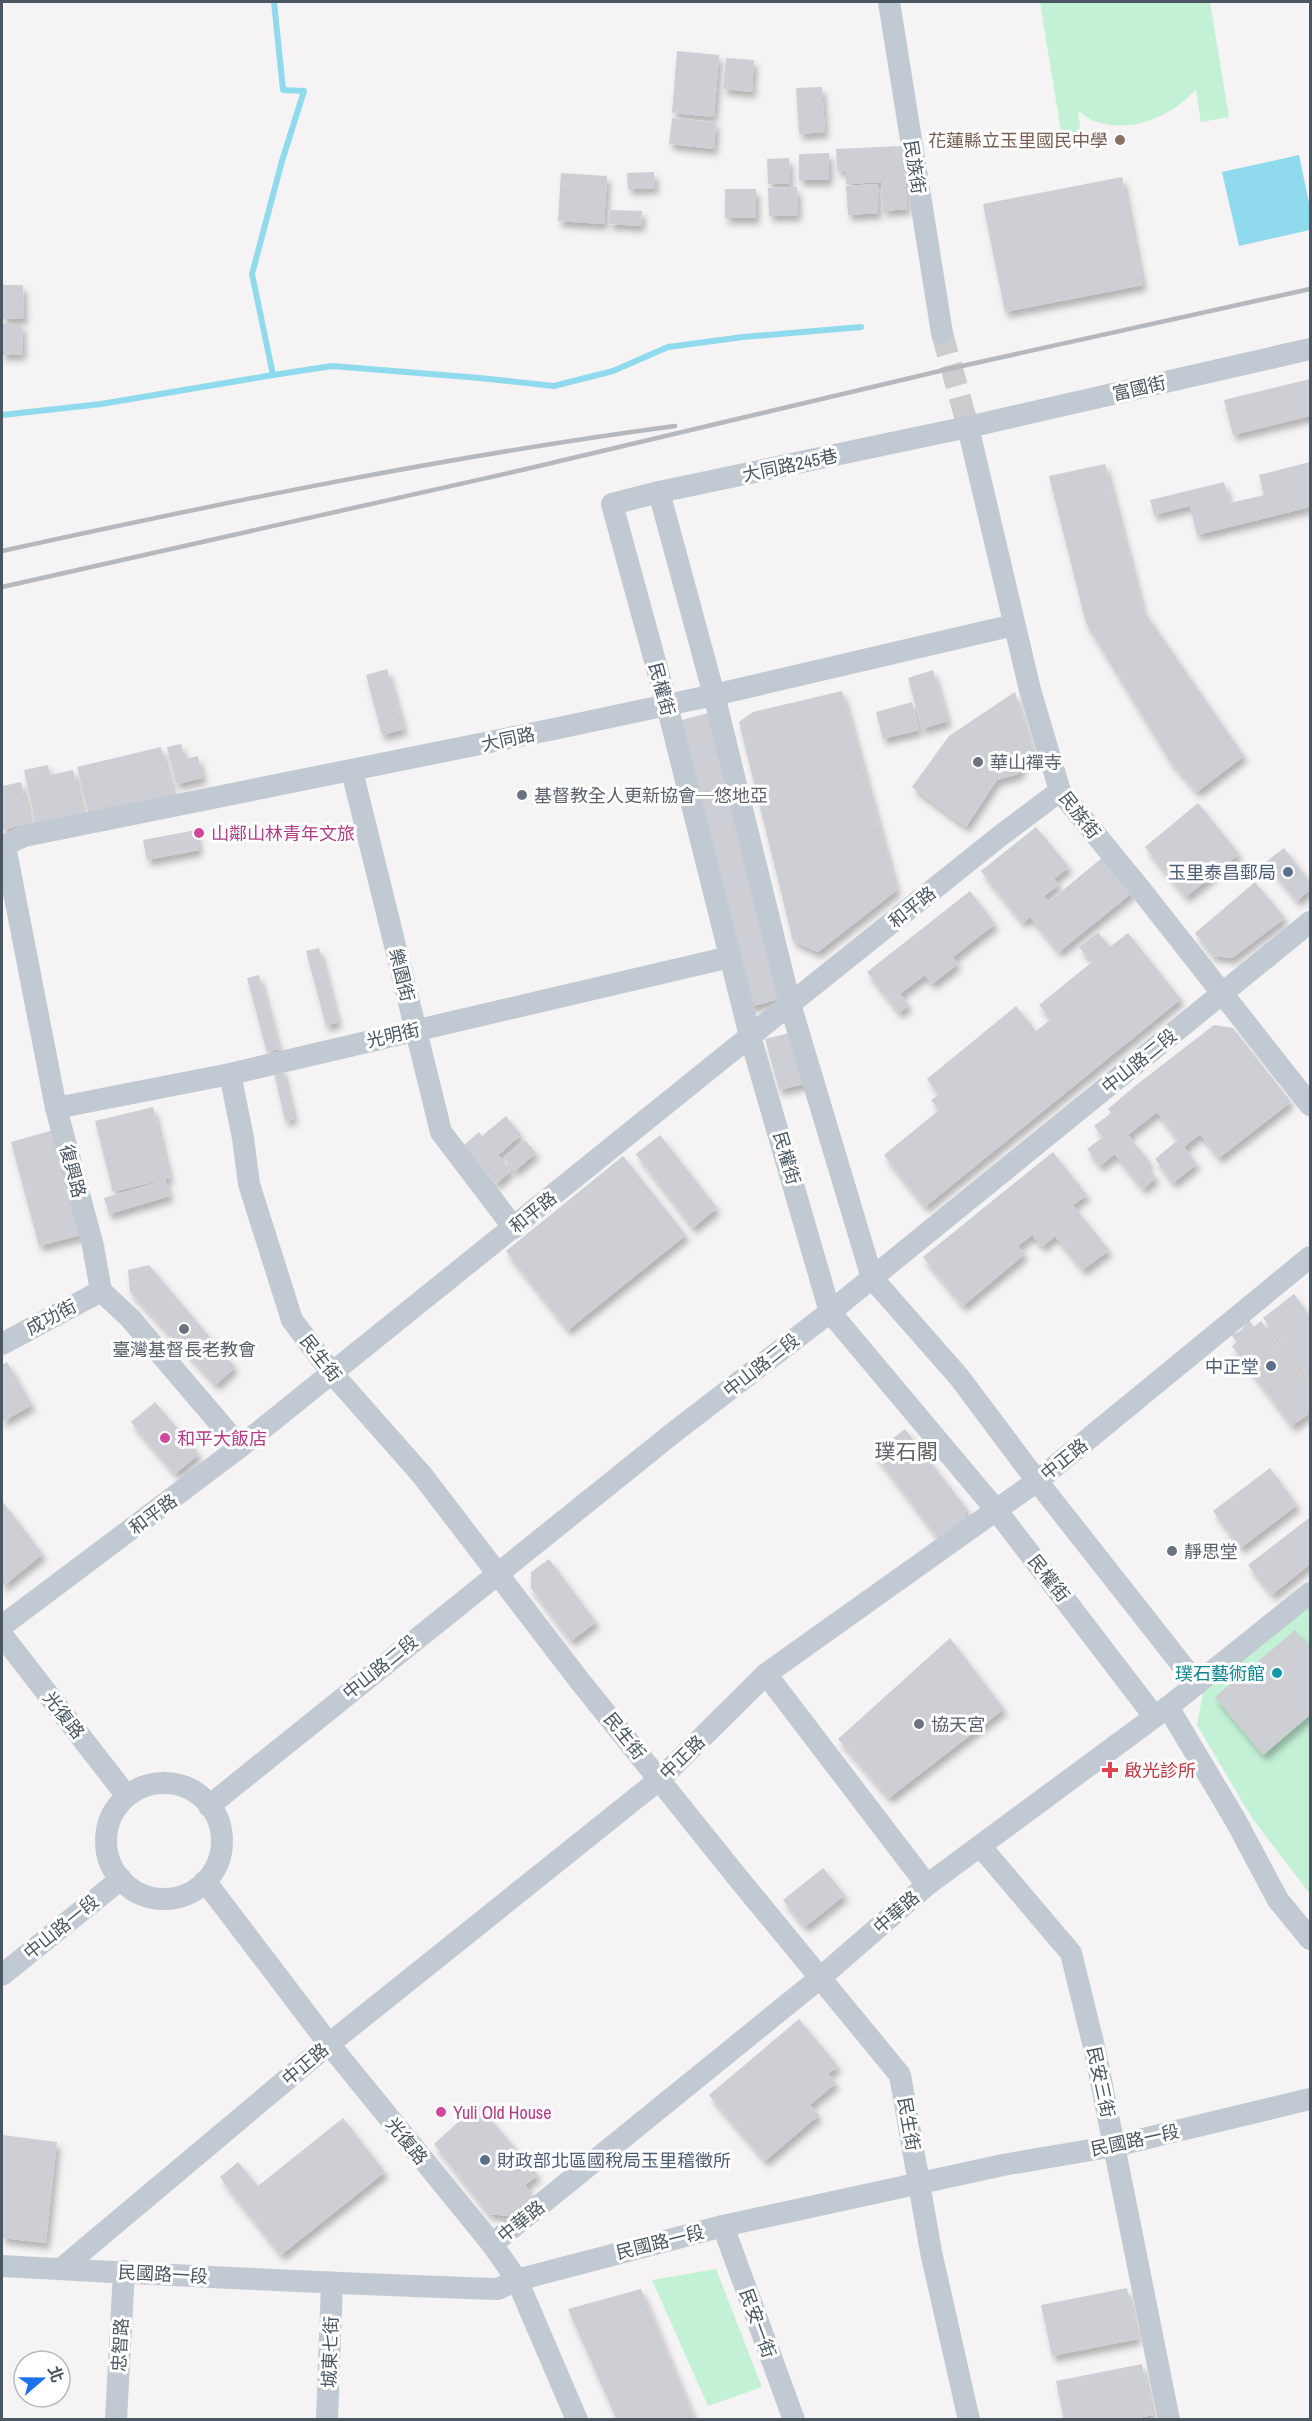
<svg xmlns="http://www.w3.org/2000/svg" width="1312" height="2421" font-family="'Archivo Narrow','Noto Sans TC',sans-serif">
  <style>
    .green { fill: #c3f1d5 }
    .water { fill: #90daee }
    .lines { fill: none; stroke-linecap: round; stroke-linejoin: round }
    .stream { stroke: #90daee; stroke-width: 6 }
    .building { fill: #cdcfd5; filter: url(#shadow) }
    .minor-tunnel { stroke: #caccce; stroke-width: 22; stroke-dasharray: 22 11; stroke-linecap: butt }
    .minor { stroke: #c1cad2; stroke-width: 22 }
    .rail { stroke: #b5b8bd; stroke-width: 4.5 }
    .education-dot { fill: #8d6e63; stroke: #fff; stroke-width: 2 }
    .worship-dot { fill: #6b7280; stroke: #fff; stroke-width: 2 }
    .hotel-dot { fill: #d1479c; stroke: #fff; stroke-width: 2 }
    .service-dot { fill: #5c6f8a; stroke: #fff; stroke-width: 2 }
    .culture-dot { fill: #0f9aa8; stroke: #fff; stroke-width: 2 }
    .health-dot { fill: #e0444e; stroke: #fff; stroke-width: 2 }
    .labels { text-anchor: middle; dominant-baseline: central; stroke-width: 6; stroke-linejoin: round; paint-order: stroke }
    .education-label { font-size: 18px; fill: #785e54; stroke: #fff; text-anchor: end }
    .street-label { font-size: 18px; fill: #4a5661; stroke: #fff }
    .worship-label { font-size: 18px; fill: #5b616d; stroke: #fff; text-anchor: start }
    .hotel-label { font-size: 18px; fill: #b23c85; stroke: #fff; text-anchor: start }
    .service-label { font-size: 18px; fill: #4e5e75; stroke: #fff; text-anchor: end }
    .culture-label { font-size: 18px; fill: #0d838f; stroke: #fff; text-anchor: end }
    .health-label { font-size: 18px; fill: #be3a42; stroke: #fff; text-anchor: start }
    .quarter-label { font-size: 21px; fill: #5f6368; stroke: #fff }
  </style>
  <defs>
    <filter id="shadow"><feDropShadow dx="3.5" dy="6" stdDeviation="3" flood-color="#0004"/></filter>
  </defs>
  <rect width="100%" height="100%" fill="#f5f3f3"/>
  <g class="green">
    <path d="M 1040,2 L 1210,2 L 1229,117 L 1201,122 L 1196,89 C 1172,117 1130,134 1094,121 C 1088,119 1083,114 1078,111 L 1082,141 L 1063,144 Z"/>
    <path d="M 1310,1605 L 1310,1894 L 1252,1818 L 1197,1725 L 1203,1693 Z"/>
    <path d="M 716,2269 L 762,2387 L 708,2406 L 652,2280 Z"/>
  </g>
  <path class="water" d="M 1299,155 L 1310,208 L 1310,230 L 1239,246 L 1222,172 Z"/>
  <g class="lines">
    <g class="stream">
      <path d="M 274,2 L 283,90 L 304,91 L 282,161 L 252,274 L 273,375 L 332,366 L 480,378 L 554,386 L 613,371 L 668,347 L 743,337 L 861,327"/>
      <path d="M 2,415 L 101,404 L 273,375"/>
    </g>
  </g>
  <g class="building">
    <path d="M 677,51 L 719,55 L 714,117 L 672,113 Z"/>
    <path d="M 726,58 L 754,60 L 752,92 L 723,89 Z"/>
    <path d="M 822,87 L 825,132 L 799,134 L 796,88 Z"/>
    <path d="M 672,118 L 716,122 L 714,149 L 669,144 Z"/>
    <path d="M 903,146 L 907,209 L 883,211 L 881,182 L 846,184 L 845,170 L 837,171 L 836,149 Z"/>
    <path d="M 829,153 L 829,180 L 799,180 L 799,154 Z"/>
    <path d="M 789,158 L 790,183 L 768,184 L 767,159 Z"/>
    <path d="M 654,172 L 655,188 L 628,189 L 627,173 Z"/>
    <path d="M 561,173 L 607,176 L 604,224 L 558,221 Z"/>
    <path d="M 1122,177 L 1143,285 L 1005,312 L 983,204 Z"/>
    <path d="M 877,184 L 878,213 L 848,215 L 846,186 Z"/>
    <path d="M 797,187 L 798,215 L 769,216 L 768,188 Z"/>
    <rect x="725" y="189" width="31" height="29"/>
    <path d="M 610,210 L 642,211 L 641,226 L 609,224 Z"/>
    <path d="M 2,285 L 23,285 L 24,319 L 2,319 Z"/>
    <path d="M 2,324 L 22,324 L 23,354 L 2,355 Z"/>
    <path d="M 1310,379 L 1310,416 L 1233,435 L 1224,400 Z"/>
    <path d="M 1310,462 L 1310,507 L 1197,535 L 1190,506 L 1154,515 L 1150,500 L 1224,482 L 1230,503 L 1264,495 L 1259,475 Z"/>
    <path d="M 1105,464 L 1143,610 L 1244,756 L 1197,792 L 1170,761 L 1086,623 L 1049,476 Z"/>
    <path d="M 387,669 L 404,729 L 382,735 L 366,675 Z"/>
    <path d="M 933,670 L 948,721 L 922,729 L 908,678 Z"/>
    <path d="M 842,691 L 897,890 L 818,952 L 793,941 L 739,722 L 753,712 Z"/>
    <path d="M 1015,692 L 1033,750 L 1018,774 L 997,780 L 966,827 L 912,787 L 949,736 Z"/>
    <path d="M 912,702 L 919,730 L 883,739 L 876,712 Z"/>
    <path d="M 708,713 L 779,999 L 749,1007 L 678,721 Z"/>
    <path d="M 181,744 L 185,759 L 198,756 L 203,778 L 176,784 L 167,747 Z"/>
    <path d="M 161,747 L 173,795 L 89,816 L 77,767 Z"/>
    <path d="M 48,765 L 50,775 L 73,770 L 83,816 L 36,826 L 24,770 Z"/>
    <path d="M 21,782 L 30,823 L 2,830 L 2,786 Z"/>
    <path d="M 1198,803 L 1239,854 L 1186,897 L 1145,847 Z"/>
    <path d="M 1036,827 L 1069,867 L 1054,879 L 1059,885 L 1044,896 L 1049,902 L 1104,856 L 1133,892 L 1059,952 L 1030,917 L 1023,923 L 981,871 Z"/>
    <path d="M 196,830 L 199,850 L 147,860 L 143,840 Z"/>
    <path d="M 1284,848 L 1310,882 L 1310,890 L 1297,901 L 1266,862 Z"/>
    <path d="M 1255,882 L 1285,918 L 1232,958 L 1213,956 L 1195,933 Z"/>
    <path d="M 970,891 L 995,924 L 953,957 L 958,964 L 932,984 L 925,975 L 900,994 L 909,1005 L 899,1013 L 867,972 Z"/>
    <path d="M 1098,932 L 1110,947 L 1128,933 L 1181,999 L 925,1207 L 884,1155 L 939,1110 L 931,1100 L 939,1094 L 927,1079 L 1016,1006 L 1036,1031 L 1051,1019 L 1039,1005 L 1092,962 L 1079,947 Z"/>
    <path d="M 319,948 L 338,1022 L 326,1026 L 306,951 Z"/>
    <path d="M 259,975 L 279,1049 L 267,1052 L 247,978 Z"/>
    <path d="M 1214,1025 L 1233,1028 L 1291,1102 L 1219,1158 L 1200,1134 L 1184,1147 L 1197,1164 L 1173,1183 L 1155,1159 L 1178,1140 L 1157,1112 L 1128,1135 L 1150,1162 L 1146,1165 L 1156,1178 L 1143,1189 L 1115,1154 L 1100,1166 L 1087,1149 L 1103,1137 L 1094,1126 L 1111,1113 L 1108,1109 L 1135,1086 Z"/>
    <path d="M 794,1032 L 808,1083 L 779,1090 L 765,1039 Z"/>
    <path d="M 282,1067 L 294,1119 L 285,1121 L 273,1068 Z"/>
    <path d="M 153,1107 L 170,1178 L 113,1192 L 95,1121 Z"/>
    <path d="M 506,1116 L 521,1135 L 498,1155 L 511,1171 L 496,1184 L 464,1145 L 479,1132 L 482,1136 Z"/>
    <path d="M 57,1129 L 85,1234 L 39,1246 L 11,1142 Z"/>
    <path d="M 660,1135 L 717,1208 L 693,1228 L 636,1154 Z"/>
    <path d="M 525,1140 L 536,1153 L 515,1171 L 504,1158 Z"/>
    <path d="M 1053,1152 L 1087,1195 L 1073,1205 L 1109,1250 L 1083,1270 L 1055,1236 L 1042,1247 L 1032,1235 L 1018,1246 L 1025,1254 L 963,1306 L 923,1257 Z"/>
    <path d="M 623,1156 L 686,1235 L 568,1330 L 506,1251 Z"/>
    <path d="M 165,1180 L 170,1196 L 109,1214 L 104,1198 Z"/>
    <path d="M 149,1265 L 235,1367 L 216,1385 L 130,1291 L 128,1270 Z"/>
    <path d="M 1294,1294 L 1310,1316 L 1310,1381 L 1263,1318 Z"/>
    <path d="M 1249,1320 L 1254,1327 L 1261,1321 L 1310,1386 L 1310,1413 L 1292,1426 L 1232,1346 L 1237,1342 L 1231,1335 L 1240,1331 Z"/>
    <path d="M 7,1362 L 32,1405 L 2,1422 L 2,1365 Z"/>
    <path d="M 155,1402 L 199,1454 L 175,1474 L 131,1422 Z"/>
    <path d="M 905,1429 L 966,1508 L 966,1519 L 941,1542 L 874,1453 Z"/>
    <path d="M 1270,1468 L 1297,1505 L 1241,1548 L 1213,1511 Z"/>
    <path d="M 2,1501 L 43,1554 L 2,1587 Z"/>
    <path d="M 1309,1518 L 1310,1520 L 1310,1564 L 1272,1595 L 1248,1565 Z"/>
    <path d="M 549,1559 L 596,1622 L 571,1641 L 531,1588 L 531,1572 Z"/>
    <path d="M 1295,1630 L 1310,1649 L 1310,1715 L 1263,1755 L 1215,1697 Z"/>
    <path d="M 950,1638 L 1004,1709 L 889,1798 L 838,1739 Z"/>
    <path d="M 823,1868 L 845,1895 L 805,1927 L 783,1900 Z"/>
    <path d="M 799,2019 L 838,2066 L 828,2074 L 836,2083 L 810,2105 L 819,2115 L 765,2161 L 709,2095 Z"/>
    <path d="M 478,2104 L 538,2175 L 525,2185 L 533,2196 L 507,2216 L 489,2214 L 434,2144 Z"/>
    <path d="M 343,2118 L 385,2172 L 281,2255 L 220,2177 L 238,2162 L 258,2186 Z"/>
    <path d="M 2,2135 L 57,2142 L 46,2243 L 2,2238 Z"/>
    <path d="M 1127,2288 L 1138,2339 L 1052,2356 L 1041,2305 Z"/>
    <path d="M 641,2289 L 695,2420 L 617,2420 L 568,2309 Z"/>
    <path d="M 1142,2364 L 1153,2415 L 1128,2420 L 1064,2420 L 1056,2381 Z"/>
  </g>
  <g class="lines">
    <path class="minor-tunnel" d="M 942,333 L 968,427"/>
    <g class="minor">
      <path d="M 889,2 L 942,333"/>
      <path d="M 968,427 L 1030,690 L 1060,791 L 1141,890 L 1310,1105"/>
      <path d="M 659,492 L 714,695 L 790,1004 L 872,1278 L 959,1377 L 1037,1481 L 1197,1684"/>
      <path d="M 352,771 L 441,1132 L 514,1228"/>
      <path d="M 5,846 L 56,1108 L 93,1246 L 101,1291 L 130,1318 L 240,1447"/>
      <path d="M 2,847 L 24,836 L 554,729 L 714,695 L 1014,625"/>
      <path d="M 230,1074 L 243,1138 L 249,1184 L 292,1320 L 331,1372 L 422,1475 L 579,1680 L 738,1878 L 900,2075 L 931,2252 L 969,2420"/>
      <path d="M 56,1108 L 230,1074 L 730,957"/>
      <path d="M 2,1344 L 101,1291"/>
      <path d="M 2,1626 L 240,1447 L 790,1004 L 1000,836 L 1060,791"/>
      <path d="M 2,1635 L 126,1795"/>
      <path d="M 766,1674 L 927,1885"/>
      <path d="M 1168,1707 L 1236,1821 L 1278,1900 L 1310,1939"/>
      <path d="M 1154,1716 L 997,1511 L 830,1312 L 750,1036 L 667,705 L 612,504 L 659,492 L 968,427 L 1310,349"/>
      <circle cx="164" cy="1841" r="58"/>
      <path d="M 209,1806 L 673,1433 L 830,1312 L 1310,922"/>
      <path d="M 981,1847 L 1071,1953 L 1095,2051 L 1169,2420"/>
      <path d="M 205,1881 L 329,2044 L 492,2244 L 517,2280 L 577,2420"/>
      <path d="M 2,1975 L 121,1879"/>
      <path d="M 723,2226 L 794,2420"/>
      <path d="M 492,2244 L 820,1978 L 927,1885 L 1168,1707 L 1310,1593"/>
      <path d="M 2,2266 C 167,2275 332,2284 498,2289 L 517,2280 L 723,2226 L 1003,2165 L 1114,2146 L 1310,2099"/>
      <path d="M 61,2269 L 329,2044 L 660,1779 L 766,1674 L 1037,1481 L 1310,1257"/>
      <path d="M 116,2420 L 124,2271"/>
      <path d="M 327,2420 L 332,2284"/>
    </g>
    <g class="rail">
      <path d="M 2,551 C 225,502 449,456 675,426"/>
      <path d="M 2,587 L 522,470 L 944,370 L 1310,289"/>
    </g>
  </g>
  <circle class="education-dot" cx="1120" cy="140" r="6"/>
  <g class="worship-dot">
    <circle cx="978" cy="762" r="6"/>
    <circle cx="522" cy="795" r="6"/>
    <circle cx="184" cy="1329" r="6"/>
    <circle cx="1172" cy="1551" r="6"/>
    <circle cx="919" cy="1724" r="6"/>
  </g>
  <g class="hotel-dot">
    <circle cx="199" cy="833" r="6"/>
    <circle cx="165" cy="1438" r="6"/>
    <circle cx="441" cy="2112" r="6"/>
  </g>
  <g class="service-dot">
    <circle cx="1288" cy="872" r="6"/>
    <circle cx="1271" cy="1366" r="6"/>
    <circle cx="485" cy="2160" r="6"/>
  </g>
  <circle class="culture-dot" cx="1277" cy="1673" r="6"/>
  <path class="health-dot" d="M1107 1761h6v6h6v6h-6v6h-6v-6h-6v-6h6z"/>
  <g class="labels">
    <g class="education-label">
      <text x="1108" y="140">花蓮縣立玉里國民中學</text>
    </g>
    <g class="street-label">
      <text transform="translate(915 167) rotate(81)">民族街</text>
      <text transform="translate(1139 388) rotate(-13)">富國街</text>
      <text transform="translate(790 465) rotate(-12)">大同路245巷</text>
      <text transform="translate(662 689) rotate(75)">民權街</text>
      <text transform="translate(508 739) rotate(-12)">大同路</text>
      <text transform="translate(1080 815) rotate(52)">民族街</text>
      <text transform="translate(912 907) rotate(-39)">和平路</text>
      <text transform="translate(402 975) rotate(76)">樂園街</text>
      <text transform="translate(393 1035) rotate(-13)">光明街</text>
      <text transform="translate(1139 1061) rotate(-39)">中山路二段</text>
      <text transform="translate(787 1158) rotate(74)">民權街</text>
      <text transform="translate(73 1171) rotate(75)">復興路</text>
      <text transform="translate(533 1212) rotate(-39)">和平路</text>
      <text transform="translate(51 1317) rotate(-28)">成功街</text>
      <text transform="translate(321 1358) rotate(52)">民生街</text>
      <text transform="translate(761 1365) rotate(-38)">中山路二段</text>
      <text transform="translate(1064 1459) rotate(-39)">中正路</text>
      <text transform="translate(153 1514) rotate(-36)">和平路</text>
      <text transform="translate(1049 1578) rotate(52)">民權街</text>
      <text transform="translate(380 1667) rotate(-39)">中山路二段</text>
      <text transform="translate(64 1715) rotate(52)">光復路</text>
      <text transform="translate(625 1736) rotate(51)">民生街</text>
      <text transform="translate(682 1757) rotate(-44)">中正路</text>
      <text transform="translate(896 1912) rotate(-41)">中華路</text>
      <text transform="translate(61 1927) rotate(-39)">中山路一段</text>
      <text transform="translate(305 2064) rotate(-40)">中正路</text>
      <text transform="translate(1101 2082) rotate(78)">民安三街</text>
      <text transform="translate(909 2124) rotate(80)">民生街</text>
      <text transform="translate(1135 2140) rotate(-12)">民國路一段</text>
      <text transform="translate(407 2141) rotate(51)">光復路</text>
      <text transform="translate(521 2221) rotate(-39)">中華路</text>
      <text transform="translate(660 2242) rotate(-14)">民國路一段</text>
      <text transform="translate(163 2274) rotate(3)">民國路一段</text>
      <text transform="translate(758 2323) rotate(70)">民安一街</text>
      <text transform="translate(120 2345) rotate(-87)">忠智路</text>
      <text transform="translate(330 2352) rotate(-88)">城東七街</text>
    </g>
    <g class="worship-label">
      <text x="990" y="762">華山禪寺</text>
      <text x="534" y="795">基督教全人更新協會─悠地亞</text>
      <text x="184" y="1349" text-anchor="middle">臺灣基督長老教會</text>
      <text x="1184" y="1551">靜思堂</text>
      <text x="931" y="1724">協天宮</text>
    </g>
    <g class="hotel-label">
      <text x="211" y="833">山鄰山林青年文旅</text>
      <text x="177" y="1438">和平大飯店</text>
      <text x="453" y="2112">Yuli Old House</text>
    </g>
    <g class="service-label">
      <text x="1276" y="872">玉里泰昌郵局</text>
      <text x="1259" y="1366">中正堂</text>
      <text x="497" y="2160" text-anchor="start">財政部北區國稅局玉里稽徵所</text>
    </g>
    <g class="culture-label">
      <text x="1265" y="1673">璞石藝術館</text>
    </g>
    <g class="health-label">
      <text x="1124" y="1770">啟光診所</text>
    </g>
    <g class="quarter-label">
      <text x="906" y="1451">璞石閣</text>
    </g>
  </g>
  <rect width="1312" height="2421" fill="none" stroke="#4a5661" stroke-width="6"/>
  <g transform="translate(42 2379) rotate(70)"><circle r="28" fill="#ffffff" stroke="#b7bbc0" stroke-width="1.5"/>
  <path d="M0-4.5L10 22L0 15L-10 22Z" fill="#1a73e8"/>
  <text y="-9" font-size="16" font-weight="bold" text-anchor="middle" fill="#4a5661">北</text>
  </g>
</svg>
